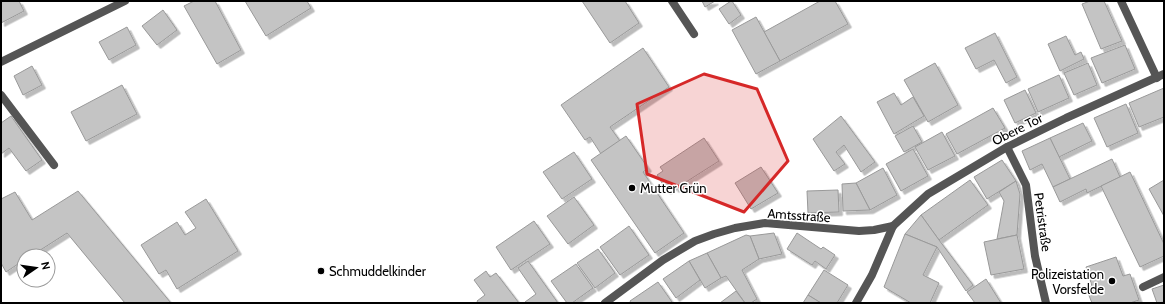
<svg xmlns="http://www.w3.org/2000/svg" width="1165" height="304" font-family="Cabin,sans-serif">
  <style>
    .building { fill: #c4c4c4; stroke: #999; filter: url(#shadow) }
    .lines { fill: none; stroke-linecap: round; stroke-linejoin: round }
    .street { stroke: #555; stroke-width: 8 }
    .marked { fill: #d62828; fill-opacity: 0.2; stroke: #d62828; stroke-width: 3; stroke-linejoin: round }
    .poi-dot { fill: #000; stroke: #fff; stroke-width: 1.5 }
    .labels { text-anchor: middle; dominant-baseline: central; stroke-width: 3; stroke-linejoin: round; paint-order: stroke }
    .street-label { font-size: 13px; fill: #000; stroke: #fff }
    .poi-label { font-size: 13px; fill: #000; stroke: #fff; text-anchor: start }
  </style>
  <defs>
    <filter id="shadow"><feDropShadow dx="3.5" dy="3.5" stdDeviation="0" flood-color="#0004"/></filter>
  </defs>
  <rect width="100%" height="100%" fill="#fff"/>
  <g class="building">
    <path d="M 1,1 L 19,1 L 24,11 L 1,23 Z"/>
    <path d="M 194,1 L 215,1 L 241,50 L 217,64 L 184,6 Z"/>
    <path d="M 245,1 L 307,1 L 311,8 L 266,36 Z"/>
    <path d="M 582,1 L 625,1 L 639,23 L 610,43 Z"/>
    <path d="M 702,1 L 715,1 L 705,7 Z"/>
    <path d="M 731,1 L 732,1 L 741,15 L 729,24 L 719,9 Z"/>
    <path d="M 820,1 L 835,1 L 848,24 L 780,61 L 764,32 Z"/>
    <path d="M 1090,1 L 1104,1 L 1122,41 L 1101,49 L 1082,4 Z"/>
    <path d="M 163,10 L 177,30 L 157,45 L 142,26 Z"/>
    <path d="M 756,17 L 780,61 L 756,74 L 732,30 Z"/>
    <path d="M 127,27 L 136,45 L 109,60 L 99,42 Z"/>
    <path d="M 995,33 L 1017,77 L 1006,83 L 994,60 L 976,69 L 965,48 Z"/>
    <path d="M 1066,36 L 1075,55 L 1081,52 L 1084,59 L 1060,71 L 1048,44 Z"/>
    <path d="M 1125,45 L 1135,69 L 1102,83 L 1091,58 Z"/>
    <path d="M 643,48 L 669,87 L 610,127 L 620,141 L 601,154 L 590,137 L 585,140 L 561,105 Z"/>
    <path d="M 935,63 L 958,105 L 928,122 L 904,80 Z"/>
    <path d="M 1088,63 L 1097,85 L 1074,95 L 1064,73 Z"/>
    <path d="M 32,66 L 42,85 L 23,95 L 14,76 Z"/>
    <path d="M 1059,75 L 1069,98 L 1038,112 L 1028,89 Z"/>
    <path d="M 122,85 L 137,114 L 86,141 L 71,112 Z"/>
    <path d="M 1164,88 L 1164,117 L 1139,127 L 1129,103 Z"/>
    <path d="M 1025,90 L 1036,113 L 1015,123 L 1004,100 Z"/>
    <path d="M 894,93 L 901,105 L 913,97 L 924,116 L 894,134 L 877,102 Z"/>
    <path d="M 1126,104 L 1138,133 L 1107,147 L 1094,118 Z"/>
    <path d="M 993,108 L 1005,128 L 957,154 L 946,134 Z"/>
    <path d="M 11,116 L 42,160 L 26,171 L 9,148 L 1,154 L 1,123 Z"/>
    <path d="M 841,116 L 875,162 L 861,172 L 844,145 L 836,152 L 845,164 L 834,171 L 813,139 Z"/>
    <path d="M 1083,123 L 1092,141 L 1059,157 L 1050,138 Z"/>
    <path d="M 913,126 L 922,142 L 904,152 L 895,136 Z"/>
    <path d="M 942,132 L 955,156 L 928,170 L 915,147 Z"/>
    <path d="M 626,136 L 648,168 L 643,172 L 684,233 L 655,253 L 591,160 Z"/>
    <path d="M 704,138 L 719,161 L 675,189 L 674,186 L 667,191 L 657,175 L 663,171 L 660,167 Z"/>
    <path d="M 1050,138 L 1070,179 L 1053,187 L 1042,164 L 1030,170 L 1022,151 Z"/>
    <path d="M 913,149 L 928,176 L 901,191 L 886,164 Z"/>
    <path d="M 574,152 L 592,179 L 562,199 L 543,172 Z"/>
    <path d="M 1112,159 L 1120,177 L 1087,193 L 1086,189 L 1060,202 L 1053,187 Z"/>
    <path d="M 1002,160 L 1016,181 L 987,199 L 974,177 Z"/>
    <path d="M 761,167 L 778,193 L 751,209 L 735,183 Z"/>
    <path d="M 883,168 L 897,195 L 870,210 L 856,183 Z"/>
    <path d="M 1130,172 L 1164,244 L 1164,256 L 1140,267 L 1101,186 Z"/>
    <path d="M 970,180 L 988,205 L 939,240 L 921,215 Z"/>
    <path d="M 1164,180 L 1164,216 L 1149,189 Z"/>
    <path d="M 1016,181 L 1020,194 L 1017,235 L 997,239 L 1004,201 L 999,192 Z"/>
    <path d="M 856,183 L 870,210 L 843,211 L 842,184 Z"/>
    <path d="M 838,190 L 839,212 L 808,213 L 807,191 Z"/>
    <path d="M 78,191 L 171,303 L 125,303 L 67,233 L 31,256 L 24,256 L 24,260 L 6,272 L 1,263 L 1,199 L 15,192 L 32,220 Z"/>
    <path d="M 574,197 L 594,225 L 568,244 L 547,216 Z"/>
    <path d="M 206,199 L 238,251 L 177,289 L 166,270 L 159,274 L 141,245 L 177,222 L 185,235 L 196,228 L 185,212 Z"/>
    <path d="M 921,215 L 939,240 L 973,285 L 966,291 L 937,247 L 905,234 Z"/>
    <path d="M 534,221 L 550,244 L 511,270 L 496,247 Z"/>
    <path d="M 629,226 L 649,255 L 620,275 L 600,247 Z"/>
    <path d="M 774,233 L 782,254 L 759,259 L 750,236 Z"/>
    <path d="M 797,233 L 821,249 L 823,247 L 835,255 L 826,269 L 815,261 L 812,265 L 787,249 Z"/>
    <path d="M 905,234 L 937,247 L 923,275 L 939,283 L 930,303 L 911,303 L 884,287 Z"/>
    <path d="M 746,235 L 750,236 L 759,259 L 742,270 L 757,299 L 751,303 L 745,303 L 726,276 L 721,278 L 707,253 Z"/>
    <path d="M 1017,235 L 1024,269 L 991,275 L 984,242 Z"/>
    <path d="M 598,249 L 615,273 L 595,288 L 577,263 Z"/>
    <path d="M 707,253 L 721,278 L 705,288 L 689,261 Z"/>
    <path d="M 1116,257 L 1123,276 L 1130,274 L 1139,300 L 1130,303 L 1092,303 L 1086,288 L 1092,286 L 1086,267 Z"/>
    <path d="M 528,261 L 558,303 L 526,303 L 525,302 L 536,294 L 518,268 Z"/>
    <path d="M 689,261 L 700,280 L 676,298 L 663,279 Z"/>
    <path d="M 576,264 L 593,288 L 572,303 L 567,303 L 551,281 Z"/>
    <path d="M 824,270 L 848,285 L 837,303 L 821,303 L 808,295 Z"/>
    <path d="M 486,271 L 490,277 L 496,273 L 519,303 L 478,303 L 477,301 L 485,295 L 474,280 Z"/>
    <path d="M 986,279 L 1001,303 L 975,303 L 967,292 Z"/>
    <path d="M 658,282 L 672,302 L 671,303 L 631,303 L 630,301 Z"/>
    <path d="M 1164,285 L 1164,302 L 1157,303 L 1152,289 Z"/>
    <path d="M 736,291 L 745,303 L 720,303 Z"/>
    <path d="M 808,295 L 821,303 L 803,303 Z"/>
  </g>
  <g class="lines">
    <g class="street">
      <path d="M 672,1 L 694,34"/>
      <path d="M 1121,1 L 1157,78"/>
      <path d="M 1,62 L 125,1"/>
      <path d="M 1,95 L 54,165"/>
      <path d="M 1007,147 L 1026,185 L 1035,256 L 1046,303"/>
      <path d="M 1143,287 L 1164,277"/>
      <path d="M 605,303 L 663,260 L 695,241 L 714,234 L 735,228 L 765,223 L 859,231 L 874,230 L 893,226"/>
      <path d="M 856,303 L 872,275 L 893,226 L 928,194 L 1007,147 L 1066,118 L 1164,74"/>
    </g>
  </g>
  <path class="marked" d="M 704,74 L 757,89 L 788,161 L 744,212 L 647,174 L 637,104 Z"/>
  <g class="poi-dot">
    <circle cx="632" cy="188" r="4"/>
    <circle cx="321" cy="271" r="4"/>
    <circle cx="1112" cy="281" r="4"/>
  </g>
  <g class="labels">
    <g class="street-label">
      <text transform="translate(1017 129) rotate(-27)">Obere Tor</text>
      <text transform="translate(799 215) rotate(4)">Amtsstraße</text>
      <text transform="translate(1043 222) rotate(82)">Petristraße</text>
    </g>
    <g class="poi-label">
      <text x="640" y="188">Mutter Grün</text>
      <text x="329" y="271">Schmuddelkinder</text>
      <text x="1104" y="274" text-anchor="end">Polizeistation<tspan x="1104" dy="15">Vorsfelde</tspan></text>
    </g>
  </g>
  <rect width="1165" height="304" fill="none" stroke="#000000" stroke-width="4"/>
  <g transform="translate(36 268) rotate(77)"><circle r="19" fill="#ffffff" stroke="#999999"/>
  <path d="M0-3L7 15L0 10L-7 15Z" fill="#000000"/>
  <text y="-6" font-size="11" font-weight="bold" text-anchor="middle" fill="#000000">N</text>
  </g>
</svg>
